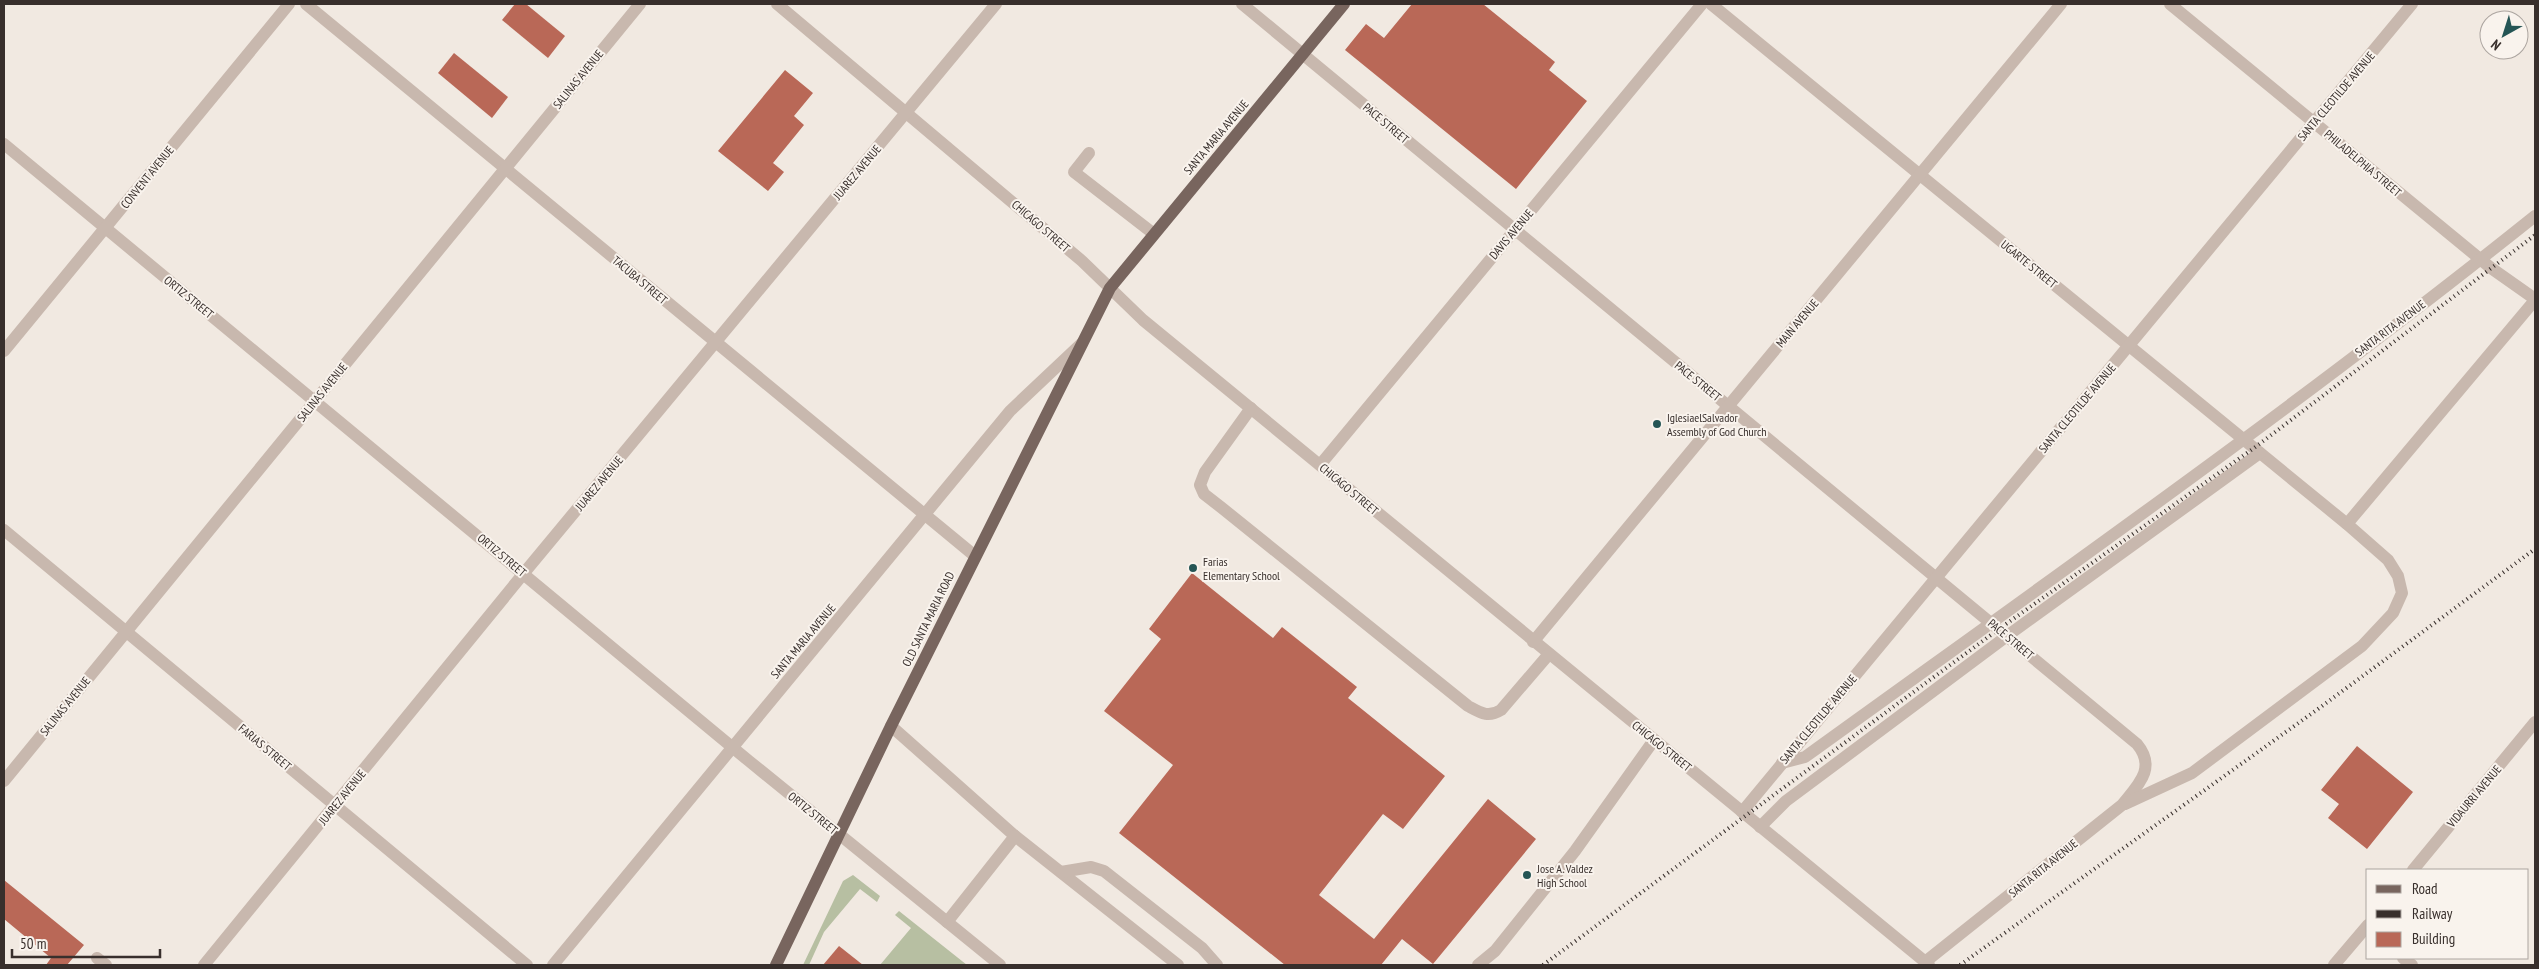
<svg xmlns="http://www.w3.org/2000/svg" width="2539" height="969" font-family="'PT Sans Narrow',sans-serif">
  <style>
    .green { fill: #b7bfa2 }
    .building { fill: #b96857 }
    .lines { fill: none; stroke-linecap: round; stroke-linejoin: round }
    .minor { stroke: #c8b8ae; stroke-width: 12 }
    .major { stroke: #78655e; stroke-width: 12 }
    .rail { stroke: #382f2c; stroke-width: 4; stroke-dasharray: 1 4; stroke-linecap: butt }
    .poi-dot { fill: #255555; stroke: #f9f3ed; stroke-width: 2 }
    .labels { text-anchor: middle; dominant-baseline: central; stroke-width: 4; stroke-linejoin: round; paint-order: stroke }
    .street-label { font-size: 12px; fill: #382f2c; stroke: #f9f3ed }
    .poi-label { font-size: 12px; fill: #382f2c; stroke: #f9f3ed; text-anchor: start }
  </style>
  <rect width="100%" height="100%" fill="#f1e9e1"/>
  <g class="green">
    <path d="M 853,875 L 880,896 L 877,902 L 860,889 L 824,932 L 809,965 L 803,965 L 843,881 Z"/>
    <path d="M 899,911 L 967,965 L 880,965 L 911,928 L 895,915 Z"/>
  </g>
  <g class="building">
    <path d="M 515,4 L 526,4 L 565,36 L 548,58 L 502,20 Z"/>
    <path d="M 1412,4 L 1483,4 L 1555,62 L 1549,70 L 1587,101 L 1516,189 L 1345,50 L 1366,24 L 1384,38 Z"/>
    <path d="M 454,53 L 508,97 L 492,118 L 438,73 Z"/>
    <path d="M 785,70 L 813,93 L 794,116 L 804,125 L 773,163 L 784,172 L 768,191 L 718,151 Z"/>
    <path d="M 1192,573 L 1273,638 L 1282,627 L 1357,687 L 1348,698 L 1445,776 L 1403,829 L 1383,814 L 1319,895 L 1374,939 L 1488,799 L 1536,839 L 1433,964 L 1402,939 L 1381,965 L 1285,965 L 1119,833 L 1173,765 L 1104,711 L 1161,639 L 1149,629 Z"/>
    <path d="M 2357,746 L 2413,792 L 2367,849 L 2328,818 L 2339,804 L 2321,790 Z"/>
    <path d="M 4,880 L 84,945 L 67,965 L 46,965 L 51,958 L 4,919 Z"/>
    <path d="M 839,946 L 863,965 L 823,965 Z"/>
  </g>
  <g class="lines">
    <g class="minor">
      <path d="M 306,4 L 975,556"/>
      <path d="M 777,4 L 1082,261 L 1143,320 L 1929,965"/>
      <path d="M 1242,4 L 2137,744 C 2157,768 2138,785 2122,805 L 1925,962"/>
      <path d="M 1711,4 L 2347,524 L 2388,560 L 2398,576 L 2402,593 L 2393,613 L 2362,646 L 2192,773 L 2125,804"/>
      <path d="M 2170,4 L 2491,268 L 2535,299"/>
      <path d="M 4,144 L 749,761 L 1000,965"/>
      <path d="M 1089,153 L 1074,172 L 1154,234"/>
      <path d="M 4,351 L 289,4"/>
      <path d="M 1251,408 L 1205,472 L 1200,485 L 1204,494 L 1222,508 L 1468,706 C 1481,713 1488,718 1501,710 L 1549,654"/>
      <path d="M 1320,465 L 1702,4"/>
      <path d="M 2347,524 L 2535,300"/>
      <path d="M 4,530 L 527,965"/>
      <path d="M 1533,642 L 2061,4"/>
      <path d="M 891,726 L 1015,836 L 1178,965"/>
      <path d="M 1782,763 L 1805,757 C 2050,580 2299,405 2535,216"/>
      <path d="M 4,781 L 640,4"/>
      <path d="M 1742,812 L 2412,4"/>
      <path d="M 1760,827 L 1786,801 L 2007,636 L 2260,453"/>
      <path d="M 2413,870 L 2535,722"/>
      <path d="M 1061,872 L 1091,867 L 1104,871 L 1202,948 L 1217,965"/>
      <path d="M 947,922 L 1015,836"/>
      <path d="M 97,958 L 106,965"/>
      <path d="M 2403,958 L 2412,965"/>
      <path d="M 204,965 L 524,573 L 996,4"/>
      <path d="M 553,965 L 1010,411 L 1082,343"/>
      <path d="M 1478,965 L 1495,951 L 1575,851 L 1654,740"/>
      <path d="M 2334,965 L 2368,925"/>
    </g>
    <path class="major" d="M 776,965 L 891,726 L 1110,288 L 1344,4"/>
    <g class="rail">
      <path d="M 1543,965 L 1999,629 L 2254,448 L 2535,235"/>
      <path d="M 1960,965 L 2318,709 L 2535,549"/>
    </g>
  </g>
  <g class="poi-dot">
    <circle cx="1657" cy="424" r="5"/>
    <circle cx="1193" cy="568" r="5"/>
    <circle cx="1527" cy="875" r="5"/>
  </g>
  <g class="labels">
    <g class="street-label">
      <text transform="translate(578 79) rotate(-51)">SALINAS AVENUE</text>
      <text transform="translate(2336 96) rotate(-50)">SANTA CLEOTILDE AVENUE</text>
      <text transform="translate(1386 123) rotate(40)">PACE STREET</text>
      <text transform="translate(1216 137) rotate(-50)">SANTA MARIA AVENUE</text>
      <text transform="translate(2363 163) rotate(40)">PHILADELPHIA STREET</text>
      <text transform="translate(857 172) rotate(-50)">JUAREZ AVENUE</text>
      <text transform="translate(147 177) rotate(-51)">CONVENT AVENUE</text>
      <text transform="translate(1041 226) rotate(41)">CHICAGO STREET</text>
      <text transform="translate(1511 234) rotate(-50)">DAVIS AVENUE</text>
      <text transform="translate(2029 264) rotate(39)">UGARTE STREET</text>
      <text transform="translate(640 280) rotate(40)">TACUBA STREET</text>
      <text transform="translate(189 297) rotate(39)">ORTIZ STREET</text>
      <text transform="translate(1797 323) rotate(-50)">MAIN AVENUE</text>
      <text transform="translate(2390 328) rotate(-37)">SANTA RITA AVENUE</text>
      <text transform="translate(1698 381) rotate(39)">PACE STREET</text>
      <text transform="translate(322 392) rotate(-51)">SALINAS AVENUE</text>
      <text transform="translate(2077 408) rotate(-50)">SANTA CLEOTILDE AVENUE</text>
      <text transform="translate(599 483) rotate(-50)">JUAREZ AVENUE</text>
      <text transform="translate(1349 489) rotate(40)">CHICAGO STREET</text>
      <text transform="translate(502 555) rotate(40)">ORTIZ STREET</text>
      <text transform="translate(928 619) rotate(-64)">OLD SANTA MARIA ROAD</text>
      <text transform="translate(2011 639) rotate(40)">PACE STREET</text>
      <text transform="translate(803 641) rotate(-50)">SANTA MARIA AVENUE</text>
      <text transform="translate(65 706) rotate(-51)">SALINAS AVENUE</text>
      <text transform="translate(1818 719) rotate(-50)">SANTA CLEOTILDE AVENUE</text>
      <text transform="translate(1662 746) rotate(39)">CHICAGO STREET</text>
      <text transform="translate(265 747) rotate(40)">FARIAS STREET</text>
      <text transform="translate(2474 796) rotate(-50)">VIDAURRI AVENUE</text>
      <text transform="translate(342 797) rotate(-51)">JUAREZ AVENUE</text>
      <text transform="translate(813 813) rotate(39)">ORTIZ STREET</text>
      <text transform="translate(2043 868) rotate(-39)">SANTA RITA AVENUE</text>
    </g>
    <g class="poi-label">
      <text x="1667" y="417">IglesiaelSalvador<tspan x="1667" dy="14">Assembly of God Church</tspan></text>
      <text x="1203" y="561">Farias<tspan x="1203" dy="14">Elementary School</tspan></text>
      <text x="1537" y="868">Jose A. Valdez<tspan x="1537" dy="14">High School</tspan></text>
    </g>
  </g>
  <rect width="2539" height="969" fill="none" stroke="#382f2c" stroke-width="10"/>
  <rect x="2366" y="869" width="162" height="90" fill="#f9f3ed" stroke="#aca5a0"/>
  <rect x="2376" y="885" width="25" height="8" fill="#78655e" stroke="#aca5a0"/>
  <text x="2412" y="894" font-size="15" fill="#382f2c">Road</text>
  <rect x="2376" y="910" width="25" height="8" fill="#382f2c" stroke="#aca5a0"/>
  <text x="2412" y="919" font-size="15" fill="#382f2c">Railway</text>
  <rect x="2376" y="932" width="25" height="15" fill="#b96857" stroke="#aca5a0"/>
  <text x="2412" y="944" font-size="15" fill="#382f2c">Building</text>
  <g transform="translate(2504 35) rotate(219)"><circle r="24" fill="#f9f3ed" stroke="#aca5a0"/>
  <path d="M0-4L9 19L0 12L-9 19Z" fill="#255555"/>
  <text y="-8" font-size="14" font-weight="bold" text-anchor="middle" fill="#382f2c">N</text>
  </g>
  <path d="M12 949v8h148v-8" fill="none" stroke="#382f2c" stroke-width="2.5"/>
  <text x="20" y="949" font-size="15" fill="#382f2c" stroke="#f9f3ed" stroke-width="4" paint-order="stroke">50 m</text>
</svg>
